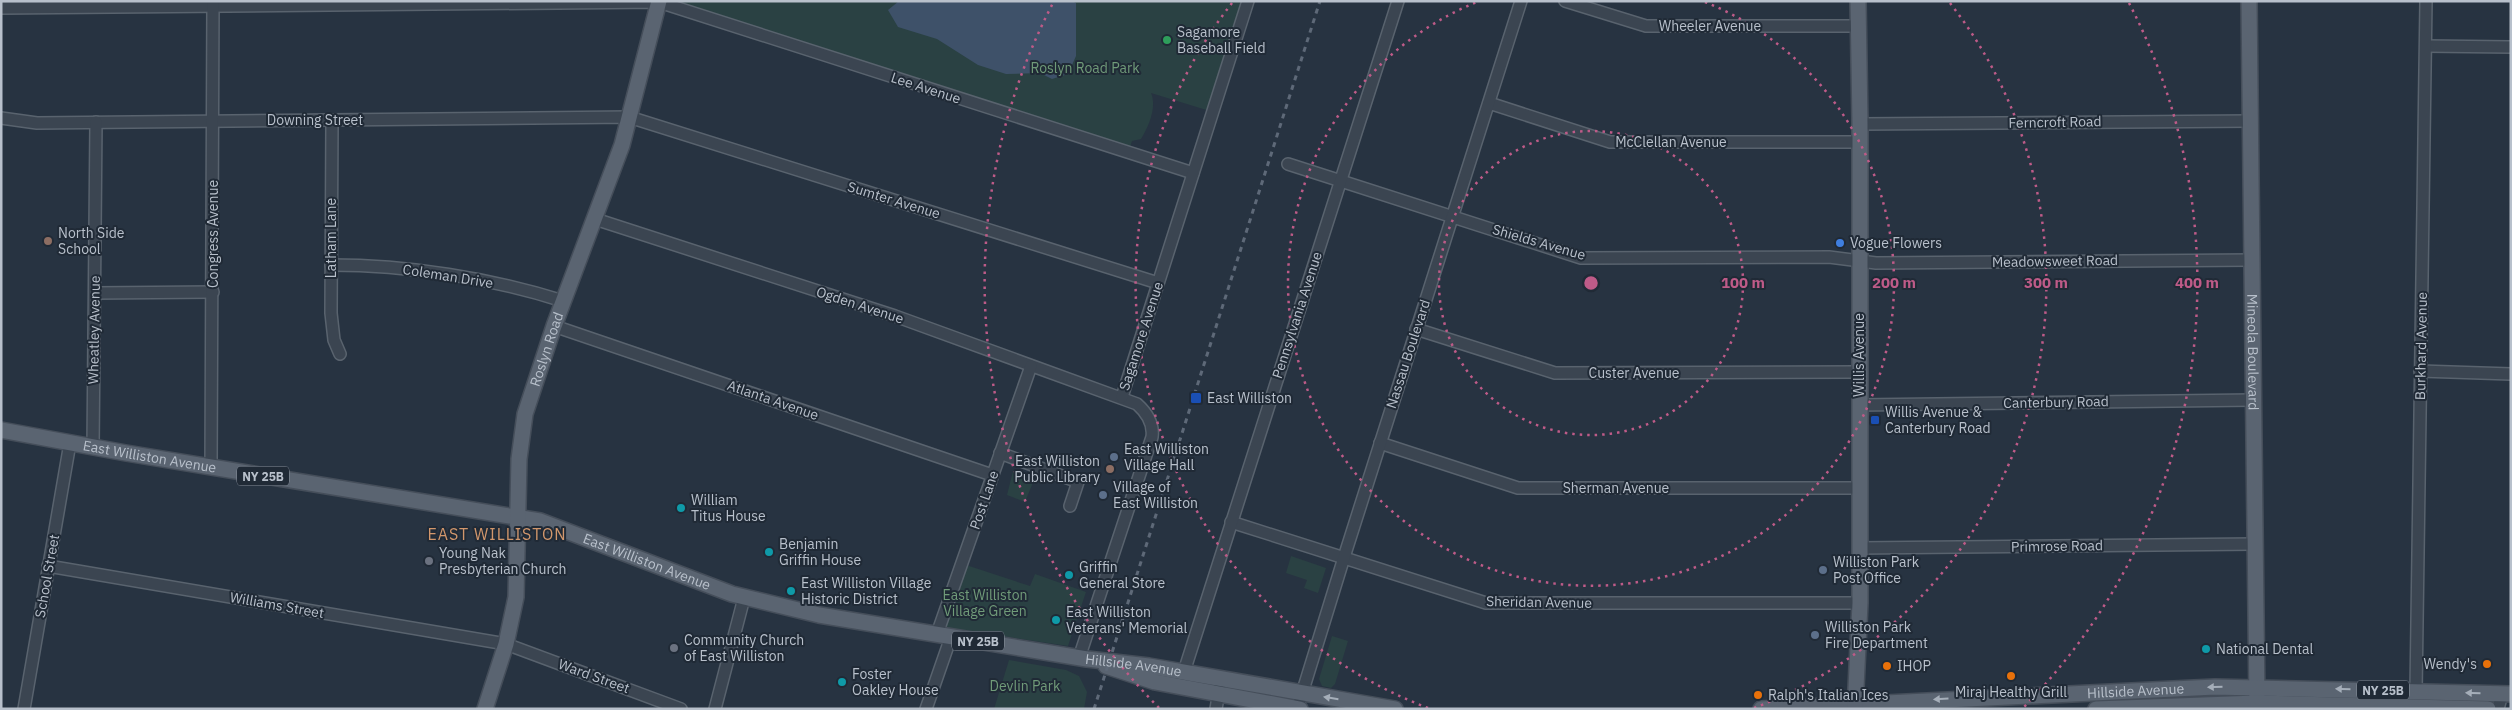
<svg xmlns="http://www.w3.org/2000/svg" width="2512" height="710" font-family="'IBM Plex Sans',sans-serif">
  <style>
    .green { fill: #2a4143 }
    .water { fill: #3e5169 }
    .lines { fill: none; stroke-linecap: round; stroke-linejoin: round }
    .minor-casing { stroke: #59636e; stroke-width: 14 }
    .major-casing { stroke: #454e5a; stroke-width: 18 }
    .minor { stroke: #3b4551; stroke-width: 11 }
    .major { stroke: #5a6471; stroke-width: 15 }
    .rail { stroke: #5e6978; stroke-width: 3; stroke-dasharray: 5 5; stroke-linecap: butt }
    .oneway { fill: #a5aeb9 }
    .ring { fill: none; stroke: #be5b88; stroke-width: 2.5; stroke-dasharray: 2.5 5 }
    .leisure-dot { fill: #2e9e5b; stroke: #202a36; stroke-width: 2 }
    .education-dot { fill: #8d6e63; stroke: #202a36; stroke-width: 2 }
    .shop-dot { fill: #3f7fe0; stroke: #202a36; stroke-width: 2 }
    .transit-dot { fill: #1a4fb4; stroke: #202a36; stroke-width: 2 }
    .service-dot { fill: #5c6f8a; stroke: #202a36; stroke-width: 2 }
    .culture-dot { fill: #0f9aa8; stroke: #202a36; stroke-width: 2 }
    .worship-dot { fill: #6b7280; stroke: #202a36; stroke-width: 2 }
    .food-dot { fill: #e8710a; stroke: #202a36; stroke-width: 2 }
    .labels { text-anchor: middle; dominant-baseline: central; stroke-width: 4; stroke-linejoin: round; paint-order: stroke }
    .shield { fill: #202a36; stroke: #8a939e; stroke-width: 1 }
    .shield-label { font-size: 12px; font-weight: bold; fill: #b8c0cb }
    .street-label { font-size: 14px; fill: #b8c0cb; stroke: #202a36 }
    .poi-label { font-size: 14px; fill: #b8c0cb; stroke: #202a36; text-anchor: start }
    .park-label { font-size: 14px; fill: #709b79; stroke: #202a36 }
    .quarter-label { font-size: 16px; letter-spacing: 1px; fill: #d2976c; stroke: #202a36 }
    .centre { fill: #be5b88; stroke: #202a36; stroke-width: 2.5 }
    .ring-label { font-size: 15px; text-anchor: middle; font-weight: bold; fill: #be5b88; stroke: #202a36; stroke-width: 4; stroke-linejoin: round; paint-order: stroke }
  </style>
  <rect width="100%" height="100%" fill="#273341"/>
  <g class="green">
    <path d="M 660,1 L 1248,1 L 1213,112 L 1151,93 C 1157,107 1149,126 1141,139 L 1132,141 L 1128,153 Z"/>
    <path d="M 1013,471 L 1034,480 L 1025,502 L 1007,495 Z"/>
    <path d="M 1291,556 L 1326,568 L 1318,593 L 1304,588 L 1307,580 L 1286,573 Z"/>
    <path d="M 963,564 L 1030,586 L 1035,574 L 1086,592 L 1068,646 L 942,627 Z"/>
    <path d="M 1332,636 L 1348,641 L 1335,684 L 1331,688 L 1322,686 L 1319,679 Z"/>
    <path d="M 1009,660 L 1066,670 L 1079,676 L 1087,692 L 1084,709 L 994,709 Z"/>
  </g>
  <path class="water" d="M 899,1 L 1072,1 L 1076,3 L 1076,56 L 1068,74 L 1052,79 L 1040,73 L 1006,74 L 978,65 L 937,39 L 898,27 L 888,10 Z"/>
  <g class="lines">
    <g class="minor-casing">
      <g id="minor">
        <path d="M 1565,1 L 1646,26 L 1859,26"/>
        <path d="M 1,8 L 659,2 L 1193,173"/>
        <path d="M 2426,46 L 2511,47"/>
        <path d="M 1489,103 L 1610,142 L 1860,142"/>
        <path d="M 1,118 L 37,123 L 629,117 L 1158,283"/>
        <path d="M 332,120 L 331,313 L 334,340 L 340,354"/>
        <path d="M 1860,124 L 2251,121"/>
        <path d="M 1288,164 L 1581,258 L 1829,257 L 1876,263 L 2252,260"/>
        <path d="M 595,219 L 895,316 L 1137,404 C 1147,413 1154,423 1152,437 L 1079,658"/>
        <path d="M 331,265 C 407,265 491,278 563,301"/>
        <path d="M 95,293 L 213,292"/>
        <path d="M 554,326 L 992,475"/>
        <path d="M 1416,329 L 1555,373 L 1859,372"/>
        <path d="M 2420,371 L 2511,374"/>
        <path d="M 1122,397 L 1248,1"/>
        <path d="M 1859,405 L 2253,400"/>
        <path d="M 1380,443 L 1518,488 L 1859,488"/>
        <path d="M 93,448 L 96,122"/>
        <path d="M 1000,453 L 1078,482 L 1070,506"/>
        <path d="M 211,468 L 213,1"/>
        <path d="M 1231,522 L 1486,603 L 1860,603"/>
        <path d="M 1859,548 L 2255,544"/>
        <path d="M 48,566 L 506,644 L 681,709"/>
        <path d="M 937,634 L 1031,366"/>
        <path d="M 1182,678 L 1398,1"/>
        <path d="M 2416,691 L 2426,1"/>
        <path d="M 1300,700 L 1346,551 L 1521,1"/>
        <path d="M 24,709 L 70,443"/>
        <path d="M 715,709 L 744,598"/>
        <path d="M 926,709 L 951,637"/>
        <path d="M 1216,709 L 1221,679"/>
        <path d="M 2498,709 L 2502,694"/>
      </g>
    </g>
    <g class="major-casing">
      <g id="major">
        <path id="s1" d="M 2249,1 L 2257,703"/>
        <path id="s2" d="M 1,430 L 126,453 L 540,521 L 732,594 L 819,615 L 1087,659 L 1149,666 L 1395,709"/>
        <path d="M 1106,666 L 1155,682 L 1300,709"/>
        <path id="s3" d="M 485,709 L 506,644 L 516,597 L 519,459 L 525,414 L 554,326 L 622,145 L 659,1"/>
        <path id="s4" d="M 1761,709 L 2215,687 L 2511,694"/>
        <path d="M 1855,709 L 1860,603 L 1860,124 L 1858,1"/>
        <path d="M 2096,709 L 2257,703 L 2488,709"/>
      </g>
    </g>
    <use href="#minor" class="minor"/>
    <use href="#major" class="major"/>
    <path class="rail" d="M 1094,709 L 1320,1"/>
  </g>
  <defs><path id="oneway-solid" d="M-6-.8H1V-3.2L6.5 0L1 3.2V.8H-6Z" transform="scale(1.25)"/></defs>
  <g class="oneway">
    <use href="#oneway-solid" transform="translate(2215 687) rotate(179)"/>
    <use href="#oneway-solid" transform="translate(2343 689) rotate(-178)"/>
    <use href="#oneway-solid" transform="translate(2473 693) rotate(-178)"/>
    <use href="#oneway-solid" transform="translate(1331 698) rotate(-171)"/>
    <use href="#oneway-solid" transform="translate(1941 699) rotate(177)"/>
  </g>
  <g class="ring">
    <circle cx="1591" cy="283" r="152"/>
    <path d="M1705 2A303 303 0 1 1 1477 2"/>
    <path d="M1428 708A455 455 0 0 1 1232 3M1950 3A455 455 0 0 1 1754 708"/>
    <path d="M1159 708A606 606 0 0 1 1053 3M2129 3A606 606 0 0 1 2023 708"/>
  </g>
  <circle class="leisure-dot" cx="1167" cy="40" r="5"/>
  <g class="education-dot">
    <circle cx="48" cy="241" r="5"/>
    <circle cx="1110" cy="469" r="5"/>
  </g>
  <circle class="shop-dot" cx="1840" cy="243" r="5"/>
  <g class="transit-dot">
    <rect x="1190" y="392" width="12" height="12" rx="2.5"/>
    <rect x="1870" y="415" width="10" height="10" rx="2.5"/>
  </g>
  <g class="service-dot">
    <circle cx="1114" cy="457" r="5"/>
    <circle cx="1103" cy="495" r="5"/>
    <circle cx="1823" cy="570" r="5"/>
    <circle cx="1815" cy="635" r="5"/>
  </g>
  <g class="culture-dot">
    <circle cx="681" cy="508" r="5"/>
    <circle cx="769" cy="552" r="5"/>
    <circle cx="1069" cy="575" r="5"/>
    <circle cx="791" cy="591" r="5"/>
    <circle cx="1056" cy="620" r="5"/>
    <circle cx="2206" cy="649" r="5"/>
    <circle cx="842" cy="682" r="5"/>
  </g>
  <g class="worship-dot">
    <circle cx="429" cy="561" r="5"/>
    <circle cx="674" cy="648" r="5"/>
  </g>
  <g class="food-dot">
    <circle cx="2487" cy="664" r="5"/>
    <circle cx="1887" cy="666" r="5"/>
    <circle cx="2011" cy="676" r="5"/>
    <circle cx="1758" cy="695" r="5"/>
  </g>
  <g class="labels">
    <g class="shield">
      <rect x="237" y="466.5" width="52" height="19" rx="4"/>
      <rect x="952" y="631.5" width="52" height="19" rx="4"/>
      <rect x="2357" y="680.5" width="52" height="19" rx="4"/>
    </g>
    <g class="shield-label">
      <text x="263" y="476">NY 25B</text>
      <text x="978" y="641">NY 25B</text>
      <text x="2383" y="690">NY 25B</text>
    </g>
    <g class="street-label">
      <text x="1710" y="26">Wheeler Avenue</text>
      <text transform="translate(926 88) rotate(18)">Lee Avenue</text>
      <text x="315" y="120">Downing Street</text>
      <text transform="translate(2055 122) rotate(-1)">Ferncroft Road</text>
      <text x="1671" y="142">McClellan Avenue</text>
      <text transform="translate(894 200) rotate(17)">Sumter Avenue</text>
      <text transform="translate(213 234) rotate(-90)">Congress Avenue</text>
      <text transform="translate(331 238) rotate(-90)">Latham Lane</text>
      <text transform="translate(1539 242) rotate(16)">Shields Avenue</text>
      <text transform="translate(2055 261) rotate(-1)">Meadowsweet Road</text>
      <text transform="translate(448 276) rotate(9)">Coleman Drive</text>
      <text transform="translate(860 305) rotate(18)">Ogden Avenue</text>
      <text transform="translate(1297 315) rotate(-72)">Pennsylvania Avenue</text>
      <text transform="translate(94 330) rotate(-89)">Wheatley Avenue</text>
      <text transform="translate(1141 336) rotate(-72)">Sagamore Avenue</text>
      <text transform="translate(2421 346) rotate(-89)">Burkhard Avenue</text>
      <text stroke="none"><textPath href="#s3" startOffset="368">Roslyn Road</textPath></text>
      <text stroke="none"><textPath href="#s1" startOffset="351">Mineola Boulevard</textPath></text>
      <text transform="translate(1408 354) rotate(-72)">Nassau Boulevard</text>
      <text transform="translate(1859 355) rotate(-90)">Willis Avenue</text>
      <text x="1634" y="373">Custer Avenue</text>
      <text transform="translate(773 400) rotate(19)">Atlanta Avenue</text>
      <text transform="translate(2056 402) rotate(-1)">Canterbury Road</text>
      <text stroke="none"><textPath href="#s2" startOffset="151">East Williston Avenue</textPath></text>
      <text x="1616" y="488">Sherman Avenue</text>
      <text transform="translate(984 500) rotate(-71)">Post Lane</text>
      <text transform="translate(2057 546) rotate(-1)">Primrose Road</text>
      <text stroke="none"><textPath href="#s2" startOffset="661">East Williston Avenue</textPath></text>
      <text transform="translate(47 576) rotate(-80)">School Street</text>
      <text transform="translate(1539 602) rotate(1)">Sheridan Avenue</text>
      <text transform="translate(277 605) rotate(10)">Williams Street</text>
      <text stroke="none"><textPath href="#s2" startOffset="1160">Hillside Avenue</textPath></text>
      <text transform="translate(594 676) rotate(20)">Ward Street</text>
      <text stroke="none"><textPath href="#s4" startOffset="375">Hillside Avenue</textPath></text>
    </g>
    <g class="poi-label">
      <text x="1177" y="32">Sagamore<tspan x="1177" dy="16">Baseball Field</tspan></text>
      <text x="58" y="233">North Side<tspan x="58" dy="16">School</tspan></text>
      <text x="1850" y="243">Vogue Flowers</text>
      <text x="1207" y="398">East Williston</text>
      <text x="1885" y="412">Willis Avenue &amp;<tspan x="1885" dy="16">Canterbury Road</tspan></text>
      <text x="1124" y="449">East Williston<tspan x="1124" dy="16">Village Hall</tspan></text>
      <text x="1100" y="461" text-anchor="end">East Williston<tspan x="1100" dy="16">Public Library</tspan></text>
      <text x="1113" y="487">Village of<tspan x="1113" dy="16">East Williston</tspan></text>
      <text x="691" y="500">William<tspan x="691" dy="16">Titus House</tspan></text>
      <text x="779" y="544">Benjamin<tspan x="779" dy="16">Griffin House</tspan></text>
      <text x="439" y="553">Young Nak<tspan x="439" dy="16">Presbyterian Church</tspan></text>
      <text x="1833" y="562">Williston Park<tspan x="1833" dy="16">Post Office</tspan></text>
      <text x="1079" y="567">Griffin<tspan x="1079" dy="16">General Store</tspan></text>
      <text x="801" y="583">East Williston Village<tspan x="801" dy="16">Historic District</tspan></text>
      <text x="1066" y="612">East Williston<tspan x="1066" dy="16">Veterans' Memorial</tspan></text>
      <text x="1825" y="627">Williston Park<tspan x="1825" dy="16">Fire Department</tspan></text>
      <text x="684" y="640">Community Church<tspan x="684" dy="16">of East Williston</tspan></text>
      <text x="2216" y="649">National Dental</text>
      <text x="2477" y="664" text-anchor="end">Wendy's</text>
      <text x="1897" y="666">IHOP</text>
      <text x="852" y="674">Foster<tspan x="852" dy="16">Oakley House</tspan></text>
      <text x="2011" y="692" text-anchor="middle">Miraj Healthy Grill</text>
      <text x="1768" y="695">Ralph's Italian Ices</text>
    </g>
    <g class="park-label">
      <text x="1085" y="68">Roslyn Road Park</text>
      <text x="985" y="595">East Williston<tspan x="985" dy="16">Village Green</tspan></text>
      <text x="1025" y="686">Devlin Park</text>
    </g>
    <g class="quarter-label">
      <text x="497" y="534">EAST WILLISTON</text>
    </g>
  </g>
  <circle cx="1591" cy="283" r="8" class="centre"/>
  <g class="ring-label">
    <text x="1743" y="288">100 m</text>
    <text x="1894" y="288">200 m</text>
    <text x="2046" y="288">300 m</text>
    <text x="2197" y="288">400 m</text>
  </g>
  <rect width="2512" height="710" fill="none" stroke="#b8c0cb" stroke-width="5"/>
</svg>
